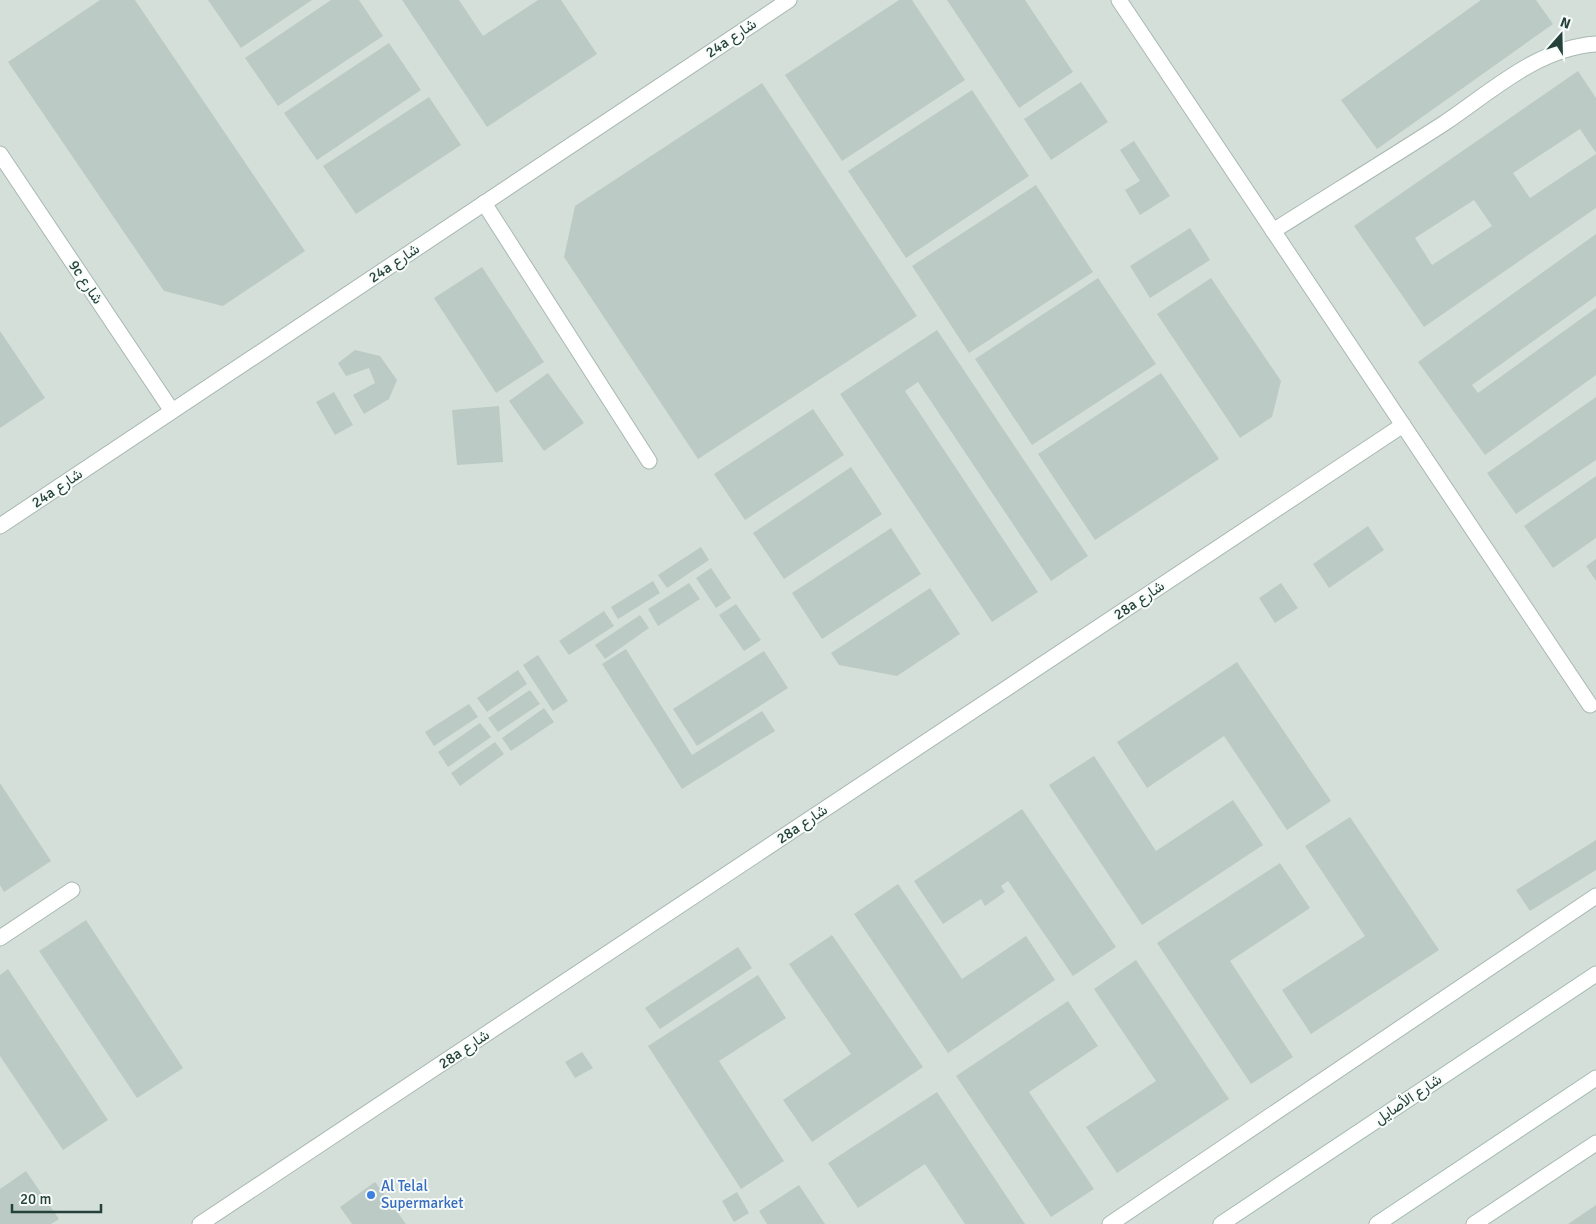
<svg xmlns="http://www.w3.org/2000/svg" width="1596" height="1224" font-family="Signika,Vazirmatn,sans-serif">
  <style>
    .built { fill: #d4dfda }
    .building { fill: #bbcac4; fill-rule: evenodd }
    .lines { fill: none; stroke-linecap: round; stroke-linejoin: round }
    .service-casing { stroke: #a8b8b2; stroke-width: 17 }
    .minor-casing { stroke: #a8b8b2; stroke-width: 17 }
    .secondary-casing { stroke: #a4bbb3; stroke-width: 17 }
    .service { stroke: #fff; stroke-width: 15 }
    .minor { stroke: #fff; stroke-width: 15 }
    .secondary { stroke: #fff; stroke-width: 15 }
    .shop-dot { fill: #3f7fe0; stroke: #f7fbf9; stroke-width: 2 }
    .labels { text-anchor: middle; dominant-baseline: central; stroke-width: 4; stroke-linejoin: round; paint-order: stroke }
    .street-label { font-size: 15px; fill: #24423a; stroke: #f7fbf9 }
    .shop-label { font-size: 15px; fill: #366cbe; stroke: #f7fbf9; text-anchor: start }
  </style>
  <rect width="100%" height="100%" fill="#e6efeb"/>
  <rect class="built" x="0" y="0" width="1596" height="1224"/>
  <g class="building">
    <path d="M 100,0 L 135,0 L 305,251 L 223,306 L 164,291 L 8,62 Z"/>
    <path d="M 208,0 L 312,0 L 241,48 Z"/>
    <path d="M 331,0 L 359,0 L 383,36 L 278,106 L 245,58 Z"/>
    <path d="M 402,0 L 459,0 L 483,36 L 538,0 L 561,0 L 597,54 L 487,127 Z"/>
    <path d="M 899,0 L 912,0 L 965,80 L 842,161 L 785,75 Z"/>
    <path d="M 947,0 L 1025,0 L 1073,72 L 1019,108 Z"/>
    <path d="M 1481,0 L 1536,0 L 1553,24 L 1377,149 L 1341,100 Z"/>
    <path d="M 389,43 L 421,90 L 317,160 L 284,113 Z"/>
    <path d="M 1578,71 L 1596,98 L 1596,153 L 1580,129 L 1513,173 L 1530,198 L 1596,154 L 1596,208 L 1424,327 L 1354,226 ZM 1474,200 L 1492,226 L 1432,265 L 1415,238 Z"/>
    <path d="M 1081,82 L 1108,122 L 1051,160 L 1024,119 Z"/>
    <path d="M 762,83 L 917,316 L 698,459 L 564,257 L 575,206 Z"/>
    <path d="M 972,90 L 1029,176 L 906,258 L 848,171 Z"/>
    <path d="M 429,97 L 461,145 L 356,214 L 323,166 Z"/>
    <path d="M 1134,141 L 1170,196 L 1140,215 L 1125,190 L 1140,181 L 1120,150 Z"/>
    <path d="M 1036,185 L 1093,272 L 969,353 L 912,266 Z"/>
    <path d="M 1190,228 L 1210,260 L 1150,298 L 1130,266 Z"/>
    <path d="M 1596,234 L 1596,296 L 1472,385 L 1478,393 L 1596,308 L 1596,375 L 1485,455 L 1418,362 Z"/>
    <path d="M 482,267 L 544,362 L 496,393 L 434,298 Z"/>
    <path d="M 1098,278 L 1156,364 L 1032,445 L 975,359 Z"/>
    <path d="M 1211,278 L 1281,381 L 1272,417 L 1240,438 L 1157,314 Z"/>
    <path d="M 937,330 L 1088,556 L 1051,581 L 918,382 L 905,391 L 1038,592 L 992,622 L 840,394 Z"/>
    <path d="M 0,331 L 45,398 L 0,428 Z"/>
    <path d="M 355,350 L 380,356 L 397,380 L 389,399 L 364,414 L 353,395 L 375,383 L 369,368 L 346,376 L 338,363 Z"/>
    <path d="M 548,373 L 584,423 L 544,451 L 509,401 Z"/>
    <path d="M 1161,373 L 1219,459 L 1095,540 L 1038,454 Z"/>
    <path d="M 334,392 L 353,425 L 335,435 L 316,402 Z"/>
    <path d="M 1596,397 L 1596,460 L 1516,514 L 1487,473 Z"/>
    <path d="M 499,406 L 503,462 L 457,465 L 452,410 Z"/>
    <path d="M 813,409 L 844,455 L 745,520 L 714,474 Z"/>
    <path d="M 851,467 L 882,514 L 784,579 L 753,533 Z"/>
    <path d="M 1596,476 L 1596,538 L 1553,568 L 1524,526 Z"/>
    <path d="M 1368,526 L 1384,550 L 1329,588 L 1313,564 Z"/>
    <path d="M 891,528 L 921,574 L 822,639 L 792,593 Z"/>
    <path d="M 701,547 L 709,560 L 667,588 L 658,575 Z"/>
    <path d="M 1596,559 L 1596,581 L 1586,566 Z"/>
    <path d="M 711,568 L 731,598 L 716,608 L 696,578 Z"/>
    <path d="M 653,581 L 660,593 L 618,619 L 611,607 Z"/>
    <path d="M 689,583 L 700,599 L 658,626 L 648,609 Z"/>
    <path d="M 1281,583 L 1298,608 L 1275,623 L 1259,598 Z"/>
    <path d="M 930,588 L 960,634 L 897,676 L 839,665 L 831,653 Z"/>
    <path d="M 736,604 L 761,640 L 744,651 L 719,615 Z"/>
    <path d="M 604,611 L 614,626 L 569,655 L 559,641 Z"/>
    <path d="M 640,615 L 649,628 L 605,659 L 595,645 Z"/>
    <path d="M 626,649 L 692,755 L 762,711 L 775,731 L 682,789 L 602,664 Z"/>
    <path d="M 764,651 L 788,688 L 697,746 L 673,709 Z"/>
    <path d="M 538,655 L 568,701 L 553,711 L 523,665 Z"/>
    <path d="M 1237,662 L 1331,801 L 1287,830 L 1224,736 L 1147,788 L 1117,742 Z"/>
    <path d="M 518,670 L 527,684 L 487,712 L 477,698 Z"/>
    <path d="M 530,690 L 540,704 L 498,732 L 488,718 Z"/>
    <path d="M 469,704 L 478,717 L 434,746 L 425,732 Z"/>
    <path d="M 544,708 L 554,722 L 511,751 L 502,738 Z"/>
    <path d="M 480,723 L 491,737 L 448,767 L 438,752 Z"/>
    <path d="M 495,742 L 504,754 L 460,786 L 451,773 Z"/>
    <path d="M 1094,756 L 1156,851 L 1233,800 L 1263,845 L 1142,925 L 1049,785 Z"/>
    <path d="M 0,783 L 51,861 L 4,892 L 0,885 Z"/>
    <path d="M 1022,809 L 1116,947 L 1073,976 L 1008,881 L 1001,886 L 1005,892 L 985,906 L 981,899 L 943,924 L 914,881 Z"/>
    <path d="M 1350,817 L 1439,950 L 1311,1034 L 1282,990 L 1365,936 L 1305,846 Z"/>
    <path d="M 1596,840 L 1596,870 L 1530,911 L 1516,890 Z"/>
    <path d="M 1280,863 L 1310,908 L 1230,961 L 1293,1057 L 1251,1084 L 1157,943 Z"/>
    <path d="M 898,884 L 962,979 L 1026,936 L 1055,980 L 948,1053 L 854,914 Z"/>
    <path d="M 86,920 L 183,1068 L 137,1098 L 39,951 Z"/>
    <path d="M 832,935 L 923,1067 L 812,1142 L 783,1100 L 851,1054 L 789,964 Z"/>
    <path d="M 738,947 L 752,968 L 660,1029 L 645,1008 Z"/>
    <path d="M 1136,960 L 1229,1099 L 1117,1173 L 1086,1127 L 1156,1081 L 1094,989 Z"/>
    <path d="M 8,969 L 108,1120 L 63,1150 L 0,1056 L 0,975 Z"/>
    <path d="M 758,975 L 786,1018 L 719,1061 L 784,1161 L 741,1189 L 648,1046 Z"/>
    <path d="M 1068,1001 L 1098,1046 L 1029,1092 L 1094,1189 L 1051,1217 L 956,1076 Z"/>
    <path d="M 582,1052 L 593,1068 L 575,1078 L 565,1062 Z"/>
    <path d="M 937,1092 L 1025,1224 L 965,1224 L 925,1164 L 858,1208 L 828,1163 Z"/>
    <path d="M 26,1171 L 59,1219 L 51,1224 L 0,1224 L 0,1189 Z"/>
    <path d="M 375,1182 L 406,1224 L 352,1224 L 340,1207 Z"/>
    <path d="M 799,1185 L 825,1224 L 767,1224 L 759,1211 Z"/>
    <path d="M 737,1192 L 749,1213 L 734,1222 L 722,1201 Z"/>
    <path d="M 1596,1205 L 1596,1224 L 1568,1224 Z"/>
  </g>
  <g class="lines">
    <g class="service-casing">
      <g id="service">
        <path d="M 0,154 L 172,411"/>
        <path d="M 484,203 L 649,461"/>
        <path d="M 1273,231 C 1330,195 1387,160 1443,124 C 1491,92 1537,48 1596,44"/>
        <path d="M 0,526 L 789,0"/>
        <path d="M 0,938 L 72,890"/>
        <path d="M 200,1224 L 1403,425"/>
      </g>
    </g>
    <g class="minor-casing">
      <g id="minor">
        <path d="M 1119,0 L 1590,705"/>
        <path d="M 1110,1224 L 1596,896"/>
        <path d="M 1474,1224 L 1596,1143"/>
      </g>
    </g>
    <g class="secondary-casing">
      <g id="secondary">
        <path d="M 1221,1224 L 1596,974"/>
        <path d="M 1377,1224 L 1596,1078"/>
      </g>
    </g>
    <use href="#service" class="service"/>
    <use href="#minor" class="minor"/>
    <use href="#secondary" class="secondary"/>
  </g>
  <circle class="shop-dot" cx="371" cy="1195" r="5"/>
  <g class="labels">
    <g class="street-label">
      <text transform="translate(731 38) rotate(-34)">24a شارع</text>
      <text transform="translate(394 263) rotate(-34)">24a شارع</text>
      <text transform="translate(86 282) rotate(56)">9c شارع</text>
      <text transform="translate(57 488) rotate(-34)">24a شارع</text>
      <text transform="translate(1139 600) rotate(-34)">28a شارع</text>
      <text transform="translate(802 824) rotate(-34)">28a شارع</text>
      <text transform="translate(464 1049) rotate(-34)">28a شارع</text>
      <text transform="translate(1408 1099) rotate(-34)">شارع الأصايل</text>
    </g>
    <g class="shop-label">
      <text x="381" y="1186">Al Telal<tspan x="381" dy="17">Supermarket</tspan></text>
    </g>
  </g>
  <g transform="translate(1561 35) rotate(20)" stroke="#f7fbf9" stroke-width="4" paint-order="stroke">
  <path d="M0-4L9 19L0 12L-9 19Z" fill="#24423a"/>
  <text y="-8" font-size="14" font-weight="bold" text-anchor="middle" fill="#24423a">N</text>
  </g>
  <path d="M12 1204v8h89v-8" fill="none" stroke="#24423a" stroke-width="2.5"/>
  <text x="20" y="1204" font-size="15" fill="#24423a" stroke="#f7fbf9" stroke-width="4" paint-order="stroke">20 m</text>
</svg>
